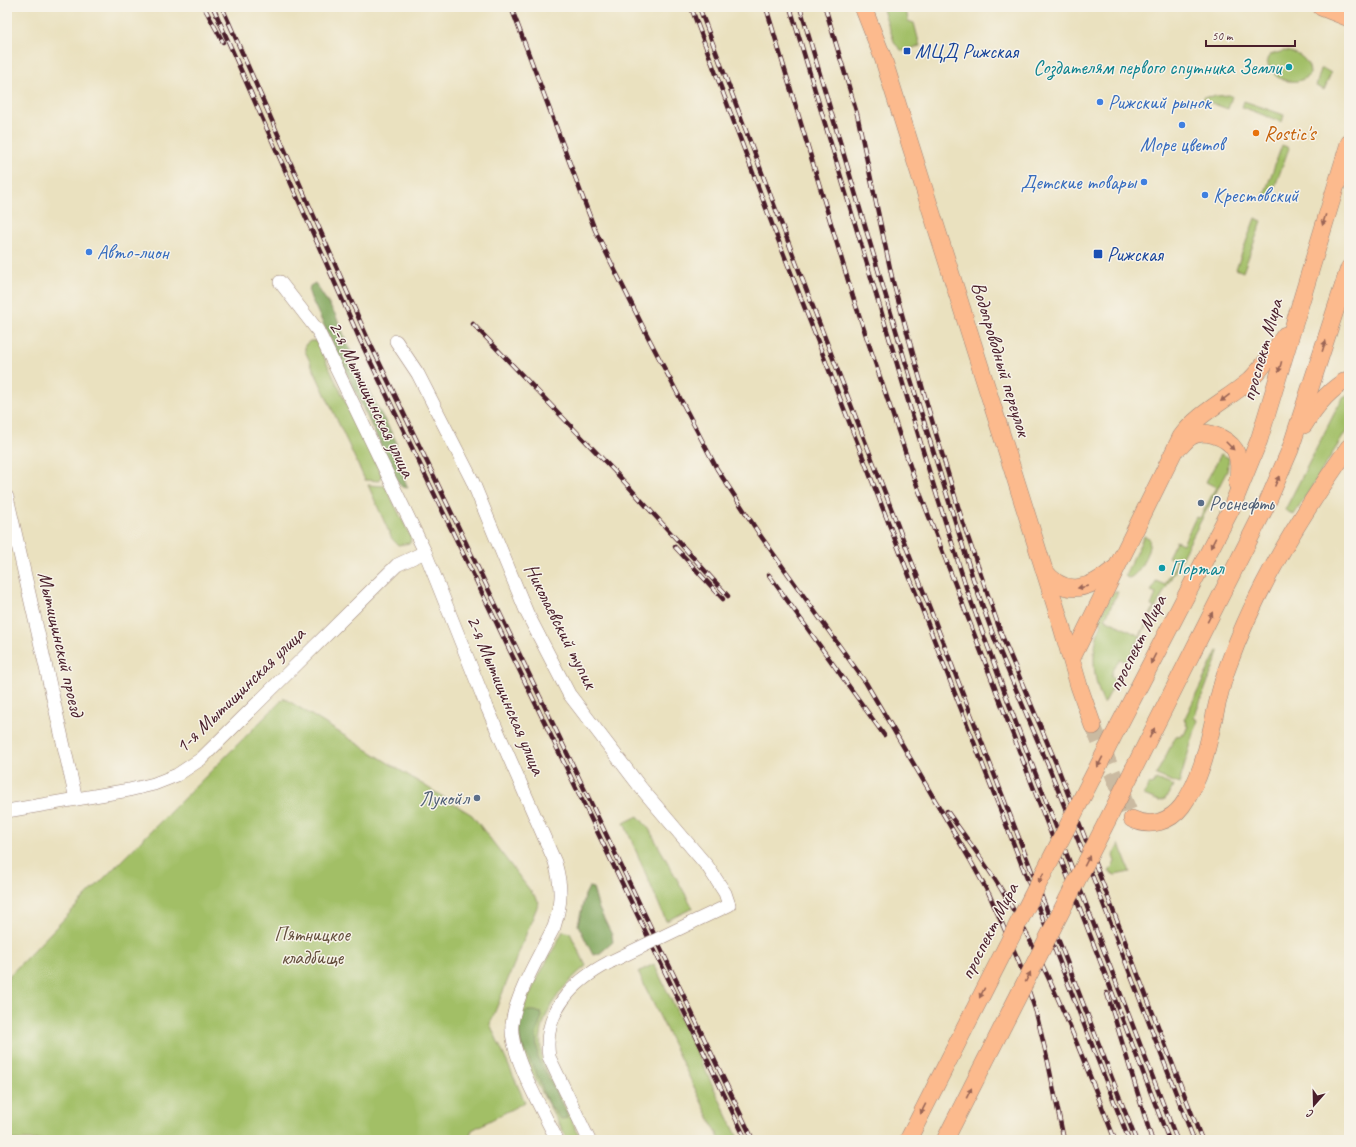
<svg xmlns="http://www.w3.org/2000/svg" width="1356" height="1147" font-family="Caveat,sans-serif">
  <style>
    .green { fill: #a2bf66; stroke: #766f48 }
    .forest { fill: #81a65b; stroke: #666243 }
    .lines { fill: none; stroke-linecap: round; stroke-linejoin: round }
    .major-tunnel { stroke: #cabaa1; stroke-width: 17; stroke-dasharray: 17 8; stroke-linecap: butt }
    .minor-casing { stroke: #9a8075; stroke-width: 14 }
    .major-casing { stroke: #9a8075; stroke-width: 18 }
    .minor { stroke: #fff; stroke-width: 13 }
    .major { stroke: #fcba8d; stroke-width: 17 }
    .rail-casing { stroke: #4a1f2b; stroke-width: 4.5 }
    .rail { stroke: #f7f3e8; stroke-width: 3; stroke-dasharray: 9; stroke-linecap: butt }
    .minor-bridge-casing { stroke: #9a8075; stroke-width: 14; stroke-linecap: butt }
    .major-bridge-casing { stroke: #9a8075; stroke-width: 18; stroke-linecap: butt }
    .minor-bridge { stroke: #fff; stroke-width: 13 }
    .major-bridge { stroke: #fcba8d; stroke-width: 17 }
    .oneway { fill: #9a6557 }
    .transit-dot { fill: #1a4fb4; stroke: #f7f3e8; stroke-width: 1.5 }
    .culture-dot { fill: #0f9aa8; stroke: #f7f3e8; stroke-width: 1.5 }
    .shop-dot { fill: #3f7fe0; stroke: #f7f3e8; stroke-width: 1.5 }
    .food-dot { fill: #e8710a; stroke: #f7f3e8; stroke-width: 1.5 }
    .service-dot { fill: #5c6f8a; stroke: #f7f3e8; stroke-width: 1.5 }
    .labels { text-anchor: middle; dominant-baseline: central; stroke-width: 3; stroke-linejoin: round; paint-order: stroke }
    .transit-label { font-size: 20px; fill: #164399; stroke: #f7f3e8; text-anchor: start }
    .culture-label { font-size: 20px; fill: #0d838f; stroke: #f7f3e8; text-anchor: end }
    .shop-label { font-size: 20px; fill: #366cbe; stroke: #f7f3e8; text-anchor: start }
    .food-label { font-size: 20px; fill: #c56008; stroke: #f7f3e8; text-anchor: start }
    .street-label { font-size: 20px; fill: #4a1f2b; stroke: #f7f3e8 }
    .service-label { font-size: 20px; fill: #4e5e75; stroke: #f7f3e8; text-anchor: start }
    .park-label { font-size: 20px; fill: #644f3d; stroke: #f7f3e8 }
  </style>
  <rect width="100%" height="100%" fill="#f7f3e8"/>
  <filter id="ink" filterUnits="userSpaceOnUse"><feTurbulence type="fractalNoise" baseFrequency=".025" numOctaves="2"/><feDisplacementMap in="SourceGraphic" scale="8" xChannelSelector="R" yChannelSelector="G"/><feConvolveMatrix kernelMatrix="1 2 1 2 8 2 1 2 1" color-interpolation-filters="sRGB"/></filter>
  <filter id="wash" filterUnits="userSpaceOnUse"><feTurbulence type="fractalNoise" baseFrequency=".012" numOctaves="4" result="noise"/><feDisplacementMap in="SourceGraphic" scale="16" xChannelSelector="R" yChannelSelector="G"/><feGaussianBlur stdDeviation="0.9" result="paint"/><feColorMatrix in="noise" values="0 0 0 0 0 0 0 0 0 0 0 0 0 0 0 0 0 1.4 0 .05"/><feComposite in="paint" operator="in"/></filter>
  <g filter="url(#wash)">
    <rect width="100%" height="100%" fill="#eae1bf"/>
    <g class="green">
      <path d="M 882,7 L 906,7 L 908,21 L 914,23 L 920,46 L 902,51 L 895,44 Z"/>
      <path d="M 1284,51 C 1297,52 1310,59 1310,74 C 1297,89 1268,80 1267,59 L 1270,55 Z"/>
      <path d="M 1321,69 L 1324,69 L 1331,73 L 1324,90 L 1316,86 Z"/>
      <path d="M 1229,95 L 1232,96 L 1228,109 L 1203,100 L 1204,97 Z"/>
      <path d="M 1244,101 L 1284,115 L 1282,122 L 1242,107 Z"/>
      <path d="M 1282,145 L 1289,148 L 1270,200 L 1263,198 Z"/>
      <path d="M 1255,218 L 1262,221 L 1243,272 L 1236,269 Z"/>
      <path d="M 310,341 L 316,341 L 382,476 L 379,481 L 365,480 L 305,351 L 305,345 Z"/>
      <path d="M 1347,396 L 1349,396 L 1349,427 L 1294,515 L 1285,510 L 1338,406 L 1343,398 Z"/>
      <path d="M 1221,454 L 1229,458 L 1227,471 L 1127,662 L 1120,659 L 1113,668 L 1111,677 L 1117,680 L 1104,704 C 1092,678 1090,649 1102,623 L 1098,621 L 1113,592 L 1118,592 L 1105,619 L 1140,636 L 1154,607 L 1151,606 L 1156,594 L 1151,592 L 1156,581 L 1165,585 L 1177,561 L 1168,557 L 1176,541 L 1183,544 L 1196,517 L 1200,518 L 1216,487 L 1206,482 Z"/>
      <path d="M 368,485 L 385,486 L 411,537 L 410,543 L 398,545 L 392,539 Z"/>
      <path d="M 1144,536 L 1149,538 C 1152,548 1138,578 1128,578 L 1125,576 L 1126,573 Z"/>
      <path d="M 1217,651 L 1219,652 L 1194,718 L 1198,720 L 1179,784 L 1156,775 L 1176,736 L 1180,737 L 1182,734 L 1184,735 L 1188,726 L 1186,725 L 1187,722 L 1184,720 Z"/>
      <path d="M 284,698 L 472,815 L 539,902 L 490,1024 L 525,1102 L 472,1130 L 468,1140 L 7,1140 L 7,978 L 86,896 Z"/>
      <path d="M 1156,779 L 1174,786 L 1165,799 L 1159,801 L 1144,795 L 1149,784 L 1152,785 Z"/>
      <path d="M 638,816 L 649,829 L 693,908 L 666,921 L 624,823 Z"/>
      <path d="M 1119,844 L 1130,872 L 1115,875 L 1109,872 L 1115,862 L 1113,856 Z"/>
      <path d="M 563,931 L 570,933 L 586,966 C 559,988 534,1021 542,1057 C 544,1067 550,1076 554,1085 C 563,1103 573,1122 581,1140 L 568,1140 C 555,1116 519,1056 518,1031 C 518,1009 552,953 563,931 Z"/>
      <path d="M 654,964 L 739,1140 L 720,1140 L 638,972 Z"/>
    </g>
    <g class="forest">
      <path d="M 315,283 L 335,314 L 363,381 L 396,441 L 396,460 L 408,488 L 402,487 L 398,482 L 311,298 L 309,292 L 310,286 Z"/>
      <path d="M 589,887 L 593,888 L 599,909 L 612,935 L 613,942 L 599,954 L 593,955 L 578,925 L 585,895 Z"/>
      <path d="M 526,1011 L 535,1011 L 541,1013 L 542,1016 L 536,1035 L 538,1058 L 567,1115 L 567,1118 L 561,1119 L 547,1102 L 539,1079 L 521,1043 L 519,1024 L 521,1016 Z"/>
    </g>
  </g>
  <g filter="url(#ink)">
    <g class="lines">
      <path class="major-tunnel" d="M 1093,726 L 1132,819"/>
      <g class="minor-casing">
        <g id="minor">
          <path d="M 280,282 L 318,331 L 425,552 L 487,707 L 555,862 C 562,887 562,902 554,927 C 541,952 514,998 512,1025 C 509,1053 544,1113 557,1140"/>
          <path d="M 396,341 L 418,374 L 472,480 L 527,613 L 569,694 L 641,788 L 708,867 L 725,893 L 729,905 L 691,923"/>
          <path d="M 7,497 L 76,799"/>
          <path d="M 7,811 L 129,790 L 154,784 L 177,775 L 201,759 L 397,565 L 425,552"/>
          <path d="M 589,1140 L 549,1057 C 542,1012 573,981 610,962"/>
        </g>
      </g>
      <g class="major-casing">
        <g id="major">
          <path d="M 863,7 L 883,58 L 1058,614 L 1079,686 L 1093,726"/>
          <path d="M 1321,7 L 1349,18"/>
          <path d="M 1304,425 C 1315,407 1329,389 1349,379"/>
          <path d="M 1180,447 C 1183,444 1186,440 1189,438 C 1202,427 1227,437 1235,450 C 1240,460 1239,474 1237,484"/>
          <path d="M 1044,570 C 1065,599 1091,588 1114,569"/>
          <path d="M 1072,658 L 1181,437 C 1198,413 1227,400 1249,381 C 1263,368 1275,350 1285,335"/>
          <path d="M 1118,727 L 1231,509 L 1259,440 L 1349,143"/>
          <path d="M 1134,768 L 1265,508 L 1290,450 L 1349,268"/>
          <path d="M 1132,819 C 1150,828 1170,822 1182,806 C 1211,766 1211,711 1228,666 C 1256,588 1301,515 1349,447"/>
        </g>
      </g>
      <use href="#minor" class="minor"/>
      <use href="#major" class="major"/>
      <g class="rail-casing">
        <g id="rail">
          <path d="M 204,7 L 223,42"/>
          <path d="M 213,7 L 361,342 L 746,1140"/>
          <path d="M 222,7 L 367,337 L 753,1140"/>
          <path d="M 511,7 L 595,230 L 646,333 L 717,469 L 760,535 L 866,683 L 969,858 L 989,894 L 1019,962 L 1036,1012 L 1048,1062 L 1064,1140"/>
          <path d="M 691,7 L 772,224 L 1129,1140"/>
          <path d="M 699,7 L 808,294 L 1136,1140"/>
          <path d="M 766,7 L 853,297 L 913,475 L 1169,1140"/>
          <path d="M 790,7 L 930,474 L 968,593 L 1016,723 L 1177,1140"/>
          <path d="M 800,7 L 906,364 L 975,585 L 995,640 L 1048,765 L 1094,880 L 1194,1140"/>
          <path d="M 825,7 L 857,114 L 893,282 L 927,404 L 963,523 L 1002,636 L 1056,763 L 1202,1140"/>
          <path d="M 473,324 L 619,476 L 728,596"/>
          <path d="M 675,547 L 723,599"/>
          <path d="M 769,575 L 884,735"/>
          <path d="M 947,811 C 966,838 987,865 1004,894 C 1051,971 1082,1056 1115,1140"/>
          <path d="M 1107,993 L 1152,1140"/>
        </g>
      </g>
      <use href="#rail" class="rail"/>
      <g class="minor-bridge-casing">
        <path id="minor-bridge" d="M 610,962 L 691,923"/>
      </g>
      <g class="major-bridge-casing">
        <g id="major-bridge">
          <path d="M 908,1140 L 1118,727"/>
          <path d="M 945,1140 L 1134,768"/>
        </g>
      </g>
      <use href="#minor-bridge" class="minor-bridge"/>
      <use href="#major-bridge" class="major-bridge"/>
    </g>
    <defs><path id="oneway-solid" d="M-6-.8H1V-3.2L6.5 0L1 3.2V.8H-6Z"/></defs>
    <g class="oneway">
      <use href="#oneway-solid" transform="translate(1324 220) rotate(107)"/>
      <use href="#oneway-solid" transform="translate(1324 346) rotate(-72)"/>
      <use href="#oneway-solid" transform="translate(1280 367) rotate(106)"/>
      <use href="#oneway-solid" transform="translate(1225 398) rotate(142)"/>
      <use href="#oneway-solid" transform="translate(1230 446) rotate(45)"/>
      <use href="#oneway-solid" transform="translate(1277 481) rotate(-67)"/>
      <use href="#oneway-solid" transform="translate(1213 543) rotate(117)"/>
      <use href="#oneway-solid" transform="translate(1083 587) rotate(170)"/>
      <use href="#oneway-solid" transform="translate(1210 617) rotate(-63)"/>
      <use href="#oneway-solid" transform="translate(1153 659) rotate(117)"/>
      <use href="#oneway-solid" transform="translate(1152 733) rotate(-63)"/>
      <use href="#oneway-solid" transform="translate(1100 762) rotate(117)"/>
      <use href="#oneway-solid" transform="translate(1087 861) rotate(-63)"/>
      <use href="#oneway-solid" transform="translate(1041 878) rotate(117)"/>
      <use href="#oneway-solid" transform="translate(1028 977) rotate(-63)"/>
      <use href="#oneway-solid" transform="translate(982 993) rotate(117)"/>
      <use href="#oneway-solid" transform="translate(969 1093) rotate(-63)"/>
      <use href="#oneway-solid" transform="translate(923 1109) rotate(117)"/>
    </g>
  </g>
  <g class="transit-dot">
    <rect x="903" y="47" width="8" height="8" rx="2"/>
    <rect x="1093" y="249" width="10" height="10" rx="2"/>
  </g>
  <g class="culture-dot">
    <circle cx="1289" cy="67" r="4"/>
    <circle cx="1162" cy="568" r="4"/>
  </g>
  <g class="shop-dot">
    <circle cx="1100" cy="102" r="4"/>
    <circle cx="1182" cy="125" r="4"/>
    <circle cx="1144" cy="182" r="4"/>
    <circle cx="1205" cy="195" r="4"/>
    <circle cx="89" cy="252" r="4"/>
  </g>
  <circle class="food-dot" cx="1256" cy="133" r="4"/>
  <g class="service-dot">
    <circle cx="1201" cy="503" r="4"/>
    <circle cx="477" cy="798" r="4"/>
  </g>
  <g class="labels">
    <g class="transit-label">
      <text x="915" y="51">МЦД Рижская</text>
      <text x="1107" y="254">Рижская</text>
    </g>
    <g class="culture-label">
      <text x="1281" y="67">Создателям первого спутника Земли</text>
      <text x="1170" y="568" text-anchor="start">Портал</text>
    </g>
    <g class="shop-label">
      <text x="1108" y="102">Рижский рынок</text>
      <text x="1182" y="144" text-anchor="middle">Море цветов</text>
      <text x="1136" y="182" text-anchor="end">Детские товары</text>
      <text x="1213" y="195">Крестовский</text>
      <text x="97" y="252">Авто-лион</text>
    </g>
    <g class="food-label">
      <text x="1264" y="133">Rostic's</text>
    </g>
    <g class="street-label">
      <text transform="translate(1262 350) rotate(-74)">проспект Мира</text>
      <text transform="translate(1001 359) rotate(73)">Водопроводный переулок</text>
      <text transform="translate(372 399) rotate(64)">2-я Мытищинская улица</text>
      <text transform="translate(561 626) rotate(63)">Николаевский тупик</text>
      <text transform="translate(1137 643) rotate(-63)">проспект Мира</text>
      <text transform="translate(61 644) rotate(77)">Мытищинский проезд</text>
      <text transform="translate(240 690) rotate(-44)">1-я Мытищинская улица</text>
      <text transform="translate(506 695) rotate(67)">2-я Мытищинская улица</text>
      <text transform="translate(989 931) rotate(-63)">проспект Мира</text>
    </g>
    <g class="service-label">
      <text x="1209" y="503">Роснефть</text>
      <text x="469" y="798" text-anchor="end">Лукойл</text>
    </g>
    <g class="park-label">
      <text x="312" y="934">Пятницкое<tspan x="312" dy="23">кладбище</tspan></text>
    </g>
  </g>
  <rect width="1356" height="1147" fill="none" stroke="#f7f3e8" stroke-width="24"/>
  <g transform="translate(1314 1105) rotate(200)" stroke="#f7f3e8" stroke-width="3" paint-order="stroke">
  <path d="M0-3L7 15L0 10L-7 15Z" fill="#4a1f2b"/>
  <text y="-6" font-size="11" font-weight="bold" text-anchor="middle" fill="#4a1f2b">С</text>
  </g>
  <path d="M1206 40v6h89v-6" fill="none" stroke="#4a1f2b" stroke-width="2"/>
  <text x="1212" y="40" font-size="12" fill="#4a1f2b" stroke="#f7f3e8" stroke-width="3" paint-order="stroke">50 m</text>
</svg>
